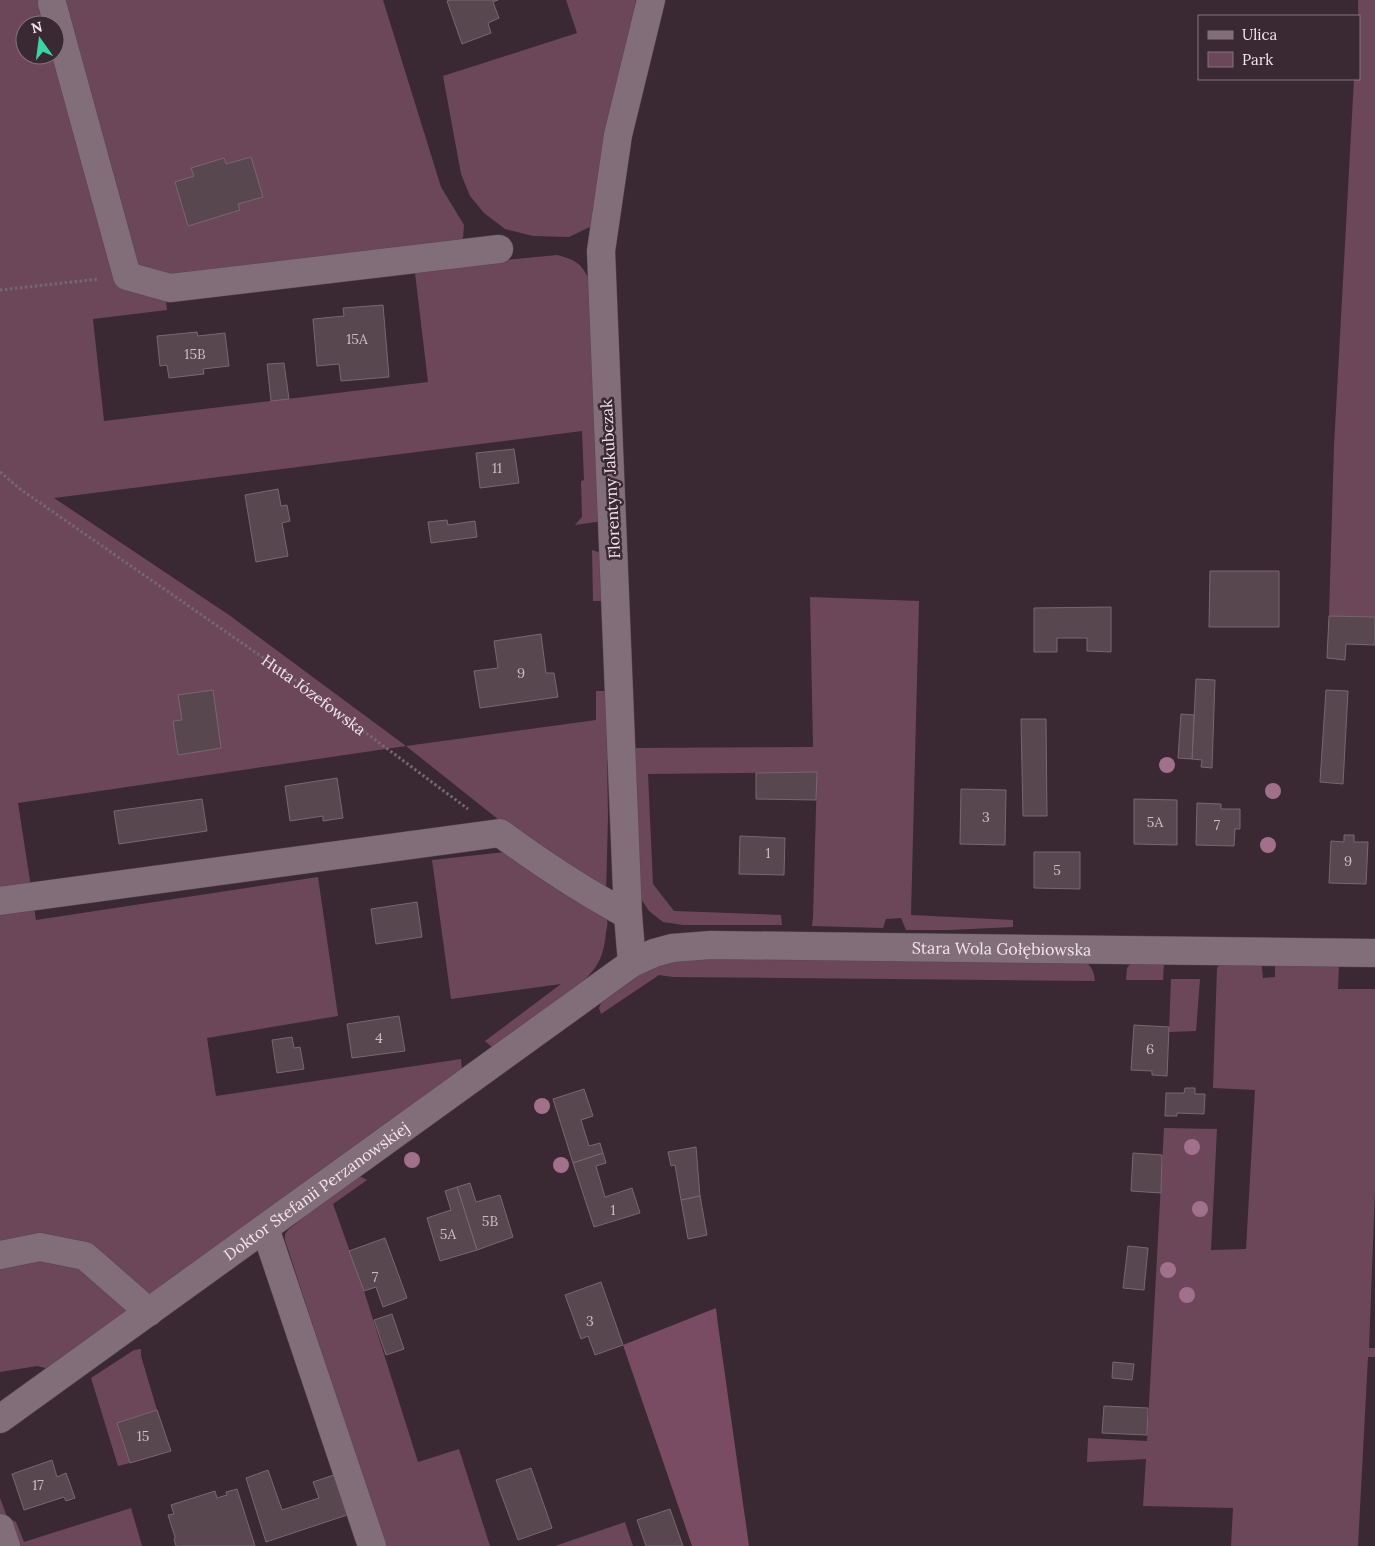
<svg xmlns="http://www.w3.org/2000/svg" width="1375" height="1546" font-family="Lora,serif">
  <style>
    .green { fill: #6c475a; fill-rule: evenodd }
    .forest { fill: #794c64 }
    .building { fill: #594750; stroke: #7a6670 }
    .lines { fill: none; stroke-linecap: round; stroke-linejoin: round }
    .minor-casing { stroke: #574850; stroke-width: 29 }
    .path { stroke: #76676f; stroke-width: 3; stroke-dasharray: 2.5 2.5; stroke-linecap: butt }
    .minor { stroke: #826e78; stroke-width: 28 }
    .tree { fill: #a1708a }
    .labels { text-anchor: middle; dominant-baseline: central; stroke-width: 5; stroke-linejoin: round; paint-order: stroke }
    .number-label { font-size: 14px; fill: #cbbec4 }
    .street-label { font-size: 16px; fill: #f1e5eb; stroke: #3a2932 }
  </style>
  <rect width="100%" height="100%" fill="#3a2932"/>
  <g class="green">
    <path d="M 0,0 L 383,0 L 441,187 L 464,225 L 463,238 L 453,249 L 164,285 L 167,310 L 93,319 L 104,421 L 428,382 L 415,273 L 430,267 L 557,255 C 578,261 581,263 591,283 L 603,521 L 575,525 L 582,517 L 581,481 L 584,480 L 582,431 L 54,498 L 229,615 L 406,746 L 596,720 L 596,691 L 606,691 L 608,816 L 606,894 L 548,859 L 406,746 L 18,803 L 36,920 L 318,877 L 338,1016 L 207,1038 L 216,1096 L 461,1059 L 462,1072 L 49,1369 L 37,1366 L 0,1372 ZM 25,25 L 55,25 L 55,55 L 25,55 Z"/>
    <path d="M 566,0 L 636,0 L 594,225 L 569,237 L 533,236 L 505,229 L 484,213 L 470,196 L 461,174 L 443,76 L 577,33 Z"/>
    <path d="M 1358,0 L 1375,0 L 1375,617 L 1329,616 L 1334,446 L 1354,79 L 1359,79 Z"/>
    <path d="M 592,550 L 601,553 L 604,601 L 593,601 Z"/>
    <path d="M 810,597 L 919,601 L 911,915 L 1013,920 L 1013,927 L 950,930 L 906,930 L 901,918 L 886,919 L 883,928 L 812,926 L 813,917 L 817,772 L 648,774 L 653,884 L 674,911 L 781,915 L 782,925 L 683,925 L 663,922 L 649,911 L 639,896 L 633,748 L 813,747 Z"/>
    <path d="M 505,852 L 600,910 C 602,912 606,916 607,920 C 608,923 607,928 606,932 C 604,955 599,967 581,983 L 494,1049 L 485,1041 L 561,984 L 451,999 L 432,860 Z"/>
    <path d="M 680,958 L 1085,961 C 1092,967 1094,972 1095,981 L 673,977 L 659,975 L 601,1014 L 599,1008 L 601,1003 L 648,969 Z"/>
    <path d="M 1132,962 L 1164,963 L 1163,980 L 1126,980 L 1127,968 Z"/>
    <path d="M 1220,964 L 1260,964 L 1262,967 L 1263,978 L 1275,977 L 1275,964 L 1339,965 L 1338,989 L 1375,989 L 1375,1190 L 1369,1348 L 1375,1348 L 1375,1357 L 1368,1357 L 1358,1546 L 1231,1546 L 1233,1508 L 1143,1506 L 1146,1459 L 1087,1462 L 1088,1438 L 1147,1441 L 1164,1128 L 1217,1129 L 1211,1250 L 1246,1249 L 1255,1090 L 1213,1088 L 1217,968 Z"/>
    <path d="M 1171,979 L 1200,979 L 1196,1031 L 1169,1032 Z"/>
    <path d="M 359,1176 L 367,1180 L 333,1204 L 364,1291 L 418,1462 L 459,1449 L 490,1546 L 385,1546 L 285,1240 L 285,1234 L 288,1230 L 322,1202 Z"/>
    <path d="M 141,1349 L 141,1356 L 157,1410 L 117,1423 L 130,1463 L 118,1466 L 91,1378 L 134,1350 Z"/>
    <path d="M 0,1498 L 7,1517 L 16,1522 L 24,1542 L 131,1508 L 142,1546 L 0,1546 Z"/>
    <path d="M 625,1522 L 633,1546 L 555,1546 Z"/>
  </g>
  <path class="forest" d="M 716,1308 L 718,1325 L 749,1546 L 692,1546 L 623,1345 Z"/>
  <g class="building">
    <path d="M 450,0 L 498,0 L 493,2 L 499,18 L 488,23 L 491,33 L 462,44 L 447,1 Z"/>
    <path d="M 251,157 L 263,197 L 238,204 L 240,210 L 188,226 L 175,182 L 194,176 L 191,168 L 224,158 L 226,164 Z"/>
    <path d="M 383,305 L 389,377 L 341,381 L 339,364 L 317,366 L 313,319 L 344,316 L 343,308 Z"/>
    <path d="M 197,332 L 198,336 L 225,333 L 229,366 L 203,369 L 204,374 L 169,378 L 167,365 L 160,366 L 157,336 Z"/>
    <path d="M 284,363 L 289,399 L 271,401 L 267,364 Z"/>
    <path d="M 514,449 L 519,483 L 480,488 L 476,453 Z"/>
    <path d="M 278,489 L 281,506 L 287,505 L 290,521 L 282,523 L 288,556 L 256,562 L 245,495 Z"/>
    <path d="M 447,520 L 448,525 L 475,521 L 477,537 L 431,543 L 428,522 Z"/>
    <path d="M 1210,571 L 1279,571 L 1279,627 L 1209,627 Z"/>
    <path d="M 1111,607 L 1111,652 L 1087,651 L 1087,638 L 1057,638 L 1057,652 L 1034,652 L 1034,608 Z"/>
    <path d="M 1329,616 L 1375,617 L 1375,645 L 1346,644 L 1345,660 L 1327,658 Z"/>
    <path d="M 541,634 L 546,673 L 554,673 L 558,697 L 480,708 L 474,671 L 498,668 L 494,641 Z"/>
    <path d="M 1196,679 L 1215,680 L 1212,768 L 1201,767 L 1202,760 L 1192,759 Z"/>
    <path d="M 213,690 L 221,748 L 178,755 L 173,721 L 182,720 L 178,695 Z"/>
    <path d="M 1326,690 L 1348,691 L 1343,784 L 1320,782 Z"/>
    <path d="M 1181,714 L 1194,715 L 1192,759 L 1178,758 Z"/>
    <path d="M 1021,719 L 1046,719 L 1047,816 L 1023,816 Z"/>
    <path d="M 817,772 L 816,800 L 756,799 L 756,773 Z"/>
    <path d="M 337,778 L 343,818 L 323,821 L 323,816 L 290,821 L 285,786 Z"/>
    <path d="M 961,789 L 1006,790 L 1005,845 L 960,844 Z"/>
    <path d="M 202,799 L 207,831 L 119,844 L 114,811 Z"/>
    <path d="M 1134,799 L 1177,800 L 1177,845 L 1134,844 Z"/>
    <path d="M 1197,803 L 1221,804 L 1221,809 L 1240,809 L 1240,829 L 1235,829 L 1234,846 L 1196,845 Z"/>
    <path d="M 1344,835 L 1354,835 L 1354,842 L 1368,842 L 1366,884 L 1329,883 L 1331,841 L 1344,842 Z"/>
    <path d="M 740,836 L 785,838 L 784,875 L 739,874 Z"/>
    <path d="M 1034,852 L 1080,852 L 1080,889 L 1034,888 Z"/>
    <path d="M 417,902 L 422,937 L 376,944 L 371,909 Z"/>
    <path d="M 399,1016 L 405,1051 L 352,1058 L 347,1024 Z"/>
    <path d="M 1134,1025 L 1169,1027 L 1167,1076 L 1152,1075 L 1152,1071 L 1131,1070 Z"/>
    <path d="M 292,1037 L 294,1048 L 300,1047 L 304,1069 L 277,1073 L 272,1040 Z"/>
    <path d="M 1185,1088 L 1195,1088 L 1195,1094 L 1205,1094 L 1204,1114 L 1177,1113 L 1177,1116 L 1165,1116 L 1166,1093 L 1184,1093 Z"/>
    <path d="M 584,1089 L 593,1116 L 581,1120 L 589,1146 L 600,1143 L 603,1153 L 573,1163 L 553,1099 Z"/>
    <path d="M 696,1147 L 700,1196 L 681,1200 L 675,1165 L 671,1166 L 668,1152 Z"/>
    <path d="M 603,1153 L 606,1163 L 596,1166 L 605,1197 L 632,1188 L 640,1213 L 594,1227 L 573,1163 Z"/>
    <path d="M 1133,1153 L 1162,1155 L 1161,1193 L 1131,1191 Z"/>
    <path d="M 470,1183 L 476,1202 L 500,1195 L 513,1237 L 477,1250 L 457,1187 Z"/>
    <path d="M 457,1187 L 477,1250 L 440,1261 L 427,1218 L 451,1210 L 445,1191 Z"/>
    <path d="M 700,1196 L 707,1235 L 688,1239 L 681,1200 Z"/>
    <path d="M 385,1238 L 407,1298 L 383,1307 L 376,1287 L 364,1291 L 349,1251 Z"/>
    <path d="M 1128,1246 L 1148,1248 L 1144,1290 L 1123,1288 Z"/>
    <path d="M 601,1282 L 623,1345 L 595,1355 L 588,1336 L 581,1339 L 565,1295 Z"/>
    <path d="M 392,1314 L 404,1349 L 386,1355 L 374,1320 Z"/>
    <path d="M 1113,1362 L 1134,1364 L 1132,1380 L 1112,1378 Z"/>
    <path d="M 1104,1406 L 1148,1408 L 1147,1435 L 1102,1433 Z"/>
    <path d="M 157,1410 L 171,1451 L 130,1463 L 117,1423 Z"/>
    <path d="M 52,1460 L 57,1477 L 66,1473 L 75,1498 L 66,1501 L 64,1497 L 24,1510 L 12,1474 Z"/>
    <path d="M 531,1468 L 552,1528 L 518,1540 L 496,1480 Z"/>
    <path d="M 268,1470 L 282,1510 L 319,1498 L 313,1482 L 334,1475 L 347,1515 L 266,1542 L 246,1478 Z"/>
    <path d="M 237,1489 L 255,1546 L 176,1546 L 174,1539 L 175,1537 L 168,1515 L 174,1514 L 171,1505 L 215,1491 L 217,1498 L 227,1495 L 226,1492 Z"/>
    <path d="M 670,1509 L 683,1546 L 646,1546 L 637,1520 Z"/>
  </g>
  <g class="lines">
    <g class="minor-casing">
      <g id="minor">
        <path d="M 52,3 L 127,276 L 170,288 L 499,249"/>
        <path d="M 0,901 L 500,833 C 541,863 583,891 628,915"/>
        <path d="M 632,963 L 628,915 L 601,251 L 618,135 L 651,0"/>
        <path d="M 265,1228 L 372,1546"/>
        <path d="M 0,1255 L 40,1247 L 85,1256 L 149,1312"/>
        <path id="s2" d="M 0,1419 L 632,963 L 654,953 L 672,948 L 711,945 L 1375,953"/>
        <path d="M 0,1528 L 6,1546"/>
      </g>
    </g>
    <g class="path">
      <path d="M 0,290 L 99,279"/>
      <path id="s1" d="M 0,472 L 20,489 L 291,677 L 468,809"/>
    </g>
    <use href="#minor" class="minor"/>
  </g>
  <g class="tree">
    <circle cx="1167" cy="765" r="8"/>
    <circle cx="1273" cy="791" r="8"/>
    <circle cx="1268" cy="845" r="8"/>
    <circle cx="542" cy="1106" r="8"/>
    <circle cx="1192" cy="1147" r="8"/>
    <circle cx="412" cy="1160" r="8"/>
    <circle cx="561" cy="1165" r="8"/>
    <circle cx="1200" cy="1209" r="8"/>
    <circle cx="1168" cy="1270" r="8"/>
    <circle cx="1187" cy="1295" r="8"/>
  </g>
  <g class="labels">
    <g class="number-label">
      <text x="357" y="339">15A</text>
      <text x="195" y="354">15B</text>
      <text x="497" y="468">11</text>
      <text x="521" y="673">9</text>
      <text x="986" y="817">3</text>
      <text x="1155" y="822">5A</text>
      <text x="1217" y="825">7</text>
      <text x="768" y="853">1</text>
      <text x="1348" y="861">9</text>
      <text x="1057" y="870">5</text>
      <text x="379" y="1038">4</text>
      <text x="1150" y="1049">6</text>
      <text x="613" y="1210">1</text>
      <text x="490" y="1221">5B</text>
      <text x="448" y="1234">5A</text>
      <text x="375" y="1277">7</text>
      <text x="590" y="1321">3</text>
      <text x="143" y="1436">15</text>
      <text x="38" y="1485">17</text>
    </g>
    <g class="street-label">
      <text transform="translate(610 479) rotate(-93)">Florentyny Jakubczak</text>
      <text stroke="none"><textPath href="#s1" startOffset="385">Huta Józefowska</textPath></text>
      <text stroke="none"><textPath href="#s2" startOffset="1152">Stara Wola Gołębiowska</textPath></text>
      <text stroke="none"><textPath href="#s2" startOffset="390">Doktor Stefanii Perzanowskiej</textPath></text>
    </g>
  </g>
  <rect x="1198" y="15" width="162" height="65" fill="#3a2932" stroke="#83747c"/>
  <rect x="1208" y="31" width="25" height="8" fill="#826e78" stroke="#83747c"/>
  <text x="1242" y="40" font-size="15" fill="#f1e5eb">Ulica</text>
  <rect x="1208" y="52" width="25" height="15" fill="#6c475a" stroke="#83747c"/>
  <text x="1242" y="65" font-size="15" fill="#f1e5eb">Park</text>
  <g transform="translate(40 40) rotate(346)"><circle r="24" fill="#3a2932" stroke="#83747c"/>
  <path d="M0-4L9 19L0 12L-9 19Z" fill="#3bd4a4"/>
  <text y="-8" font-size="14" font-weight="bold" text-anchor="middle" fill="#f1e5eb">N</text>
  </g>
</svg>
